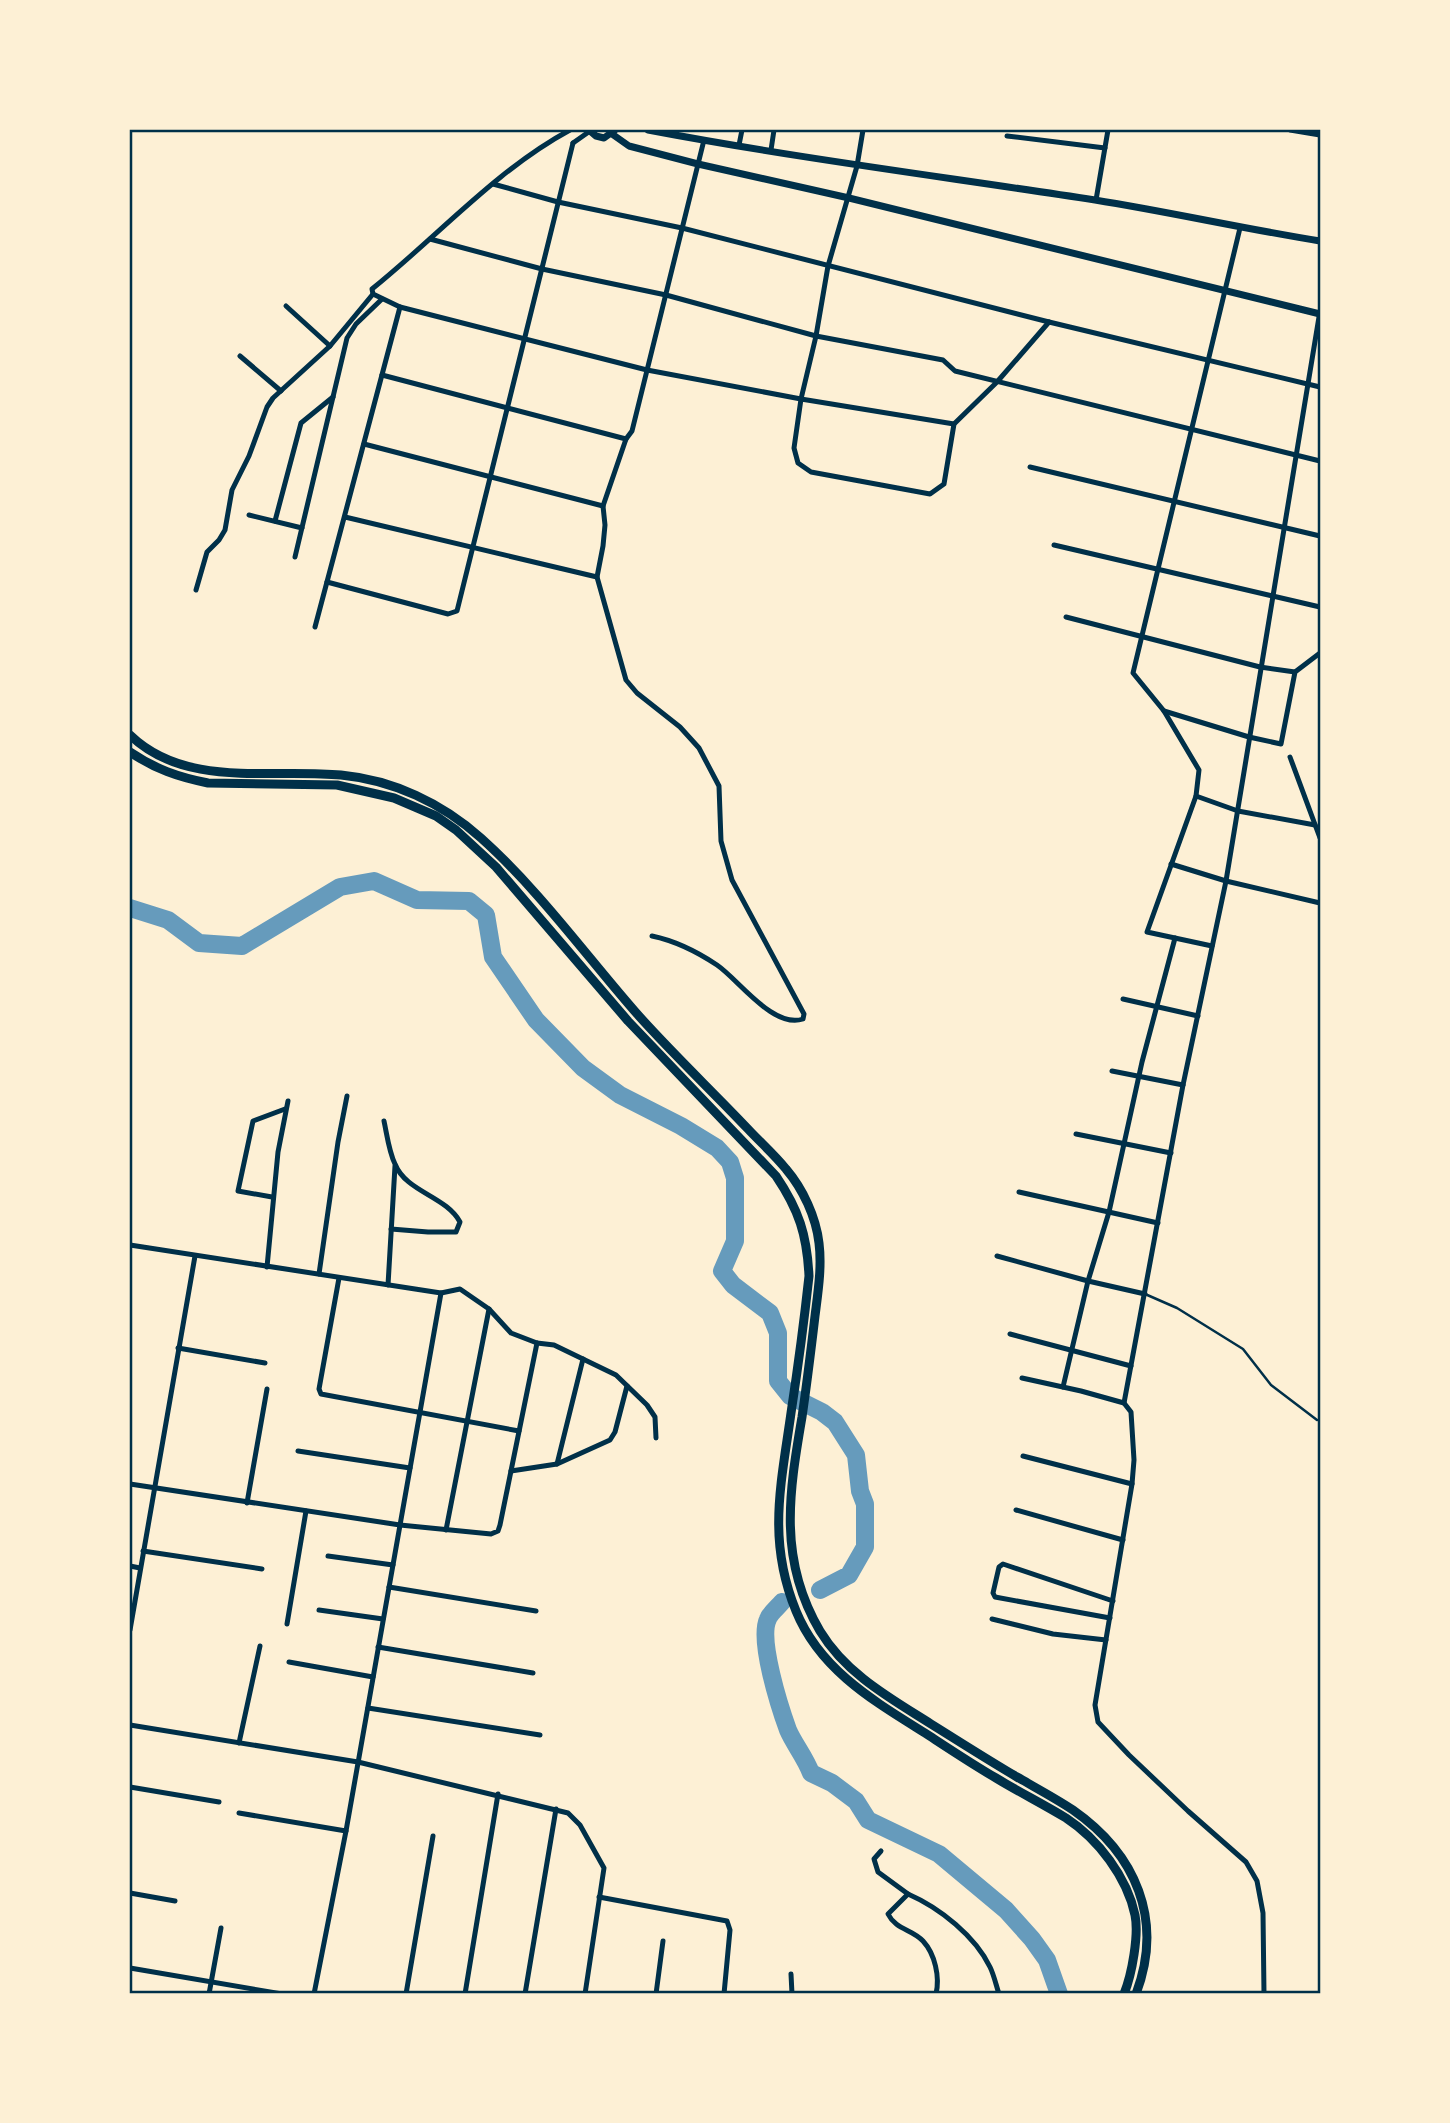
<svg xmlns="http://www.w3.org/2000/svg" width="1450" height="2123" font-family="Barlow,sans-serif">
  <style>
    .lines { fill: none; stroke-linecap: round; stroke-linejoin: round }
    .river { stroke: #669bbc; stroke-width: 18 }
    .service { stroke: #003049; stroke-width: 2.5 }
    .minor { stroke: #003049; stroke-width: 5 }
    .secondary { stroke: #003049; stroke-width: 7 }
    .trunk { stroke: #003049; stroke-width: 9 }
    .neatline { fill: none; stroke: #003049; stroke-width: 2.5 }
  </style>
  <rect width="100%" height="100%" fill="#fdf0d5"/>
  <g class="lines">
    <g class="river">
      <path d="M 130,908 L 168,920 L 199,943 L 242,946 L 340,887 L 374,881 L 417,900 L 469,901 L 486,915 L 493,957 L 536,1020 L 583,1068 L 620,1095 L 681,1126 L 717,1148 L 730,1162 L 735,1178 L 735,1241 L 722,1271 L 733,1285 L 770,1313 L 778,1333 L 778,1381 L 790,1396 L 822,1412 L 835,1422 L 856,1455 L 860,1491 L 865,1504 L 865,1547 L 849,1575 L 820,1590"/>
      <path d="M 782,1602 C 778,1607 770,1613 768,1619 C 758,1640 780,1708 788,1730 C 794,1744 805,1757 811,1773 L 832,1783 L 856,1801 L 868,1820 L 939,1854 L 1006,1910 L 1032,1939 L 1047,1960 L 1059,1994"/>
    </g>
    <path class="service" d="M 1145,1294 L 1177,1308 L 1243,1349 L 1271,1385 L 1317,1420"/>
    <g class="minor">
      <path d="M 570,130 C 496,170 438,236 372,289 L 373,294 L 400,307 L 647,370 L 801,399 L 954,424"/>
      <path d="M 863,130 L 857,166 L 828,266 L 816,336 L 801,399 L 794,448 L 798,463 L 811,472 L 930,494 L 944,484 L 954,424 L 997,382 L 1049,322"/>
      <path d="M 1290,130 L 1320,135"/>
      <path d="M 1007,136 L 1105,148"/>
      <path d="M 573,143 L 590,131"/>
      <path d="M 739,145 L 742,130"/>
      <path d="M 771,150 L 774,130"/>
      <path d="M 493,184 L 558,202 L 682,228 L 1049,322 L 1320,387"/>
      <path d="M 1096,200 L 1108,130"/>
      <path d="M 430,239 L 542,269 L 666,295 L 816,336 L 943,360 L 955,371 L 1320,461"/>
      <path d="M 286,306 L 330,346"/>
      <path d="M 240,356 L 281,391"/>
      <path d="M 382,375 L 626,439"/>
      <path d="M 364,444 L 603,506"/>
      <path d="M 1030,467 L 1320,536"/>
      <path d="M 249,515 L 302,528"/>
      <path d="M 345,517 L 597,577"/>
      <path d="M 275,521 L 301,423 L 333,397"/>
      <path d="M 1054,545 L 1320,607"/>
      <path d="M 295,557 L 347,338 L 356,324 L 382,299"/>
      <path d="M 327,582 L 448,614 L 457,611 L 573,143"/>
      <path d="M 196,590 L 207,552 L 219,540 L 225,530 L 232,490 L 249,456 L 267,407 L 273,398 L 330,346 L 373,294"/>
      <path d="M 1066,617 L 1260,667 L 1295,672"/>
      <path d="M 315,627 L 400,307"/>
      <path d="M 1164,711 L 1249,737 L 1281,744 L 1295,672 L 1320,653"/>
      <path d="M 1290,757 L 1320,838"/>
      <path d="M 1196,796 L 1238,811 L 1315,825"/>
      <path d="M 1171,864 L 1226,881 L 1320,903"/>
      <path d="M 652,936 C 676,941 696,951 717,965 C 739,980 773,1029 803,1019 L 804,1014 L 732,880 L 721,841 L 719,786 L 699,748 L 680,727 L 637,693 L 626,680 L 597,577 L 603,546 L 605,525 L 603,506 L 626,439 L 632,431 L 704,140"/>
      <path d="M 1212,946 L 1147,932 L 1196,796 L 1199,770 L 1164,711 L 1133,673 L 1240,228"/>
      <path d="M 1123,999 L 1198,1016"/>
      <path d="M 1112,1071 L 1183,1085"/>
      <path d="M 384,1121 C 387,1135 389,1152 395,1164 C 406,1192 446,1196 460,1222 L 456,1232 L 428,1232 L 391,1229"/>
      <path d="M 1076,1134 L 1171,1153"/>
      <path d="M 1019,1192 L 1158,1223"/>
      <path d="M 272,1197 L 238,1191 L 253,1121 L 285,1109"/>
      <path d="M 130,1245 L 441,1293 L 460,1289 L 489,1309 L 511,1333 L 537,1343 L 554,1345 L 616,1375 L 647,1405 L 655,1417 L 656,1438"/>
      <path d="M 997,1256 L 1088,1281 L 1145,1294"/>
      <path d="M 267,1267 L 278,1152 L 288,1101"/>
      <path d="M 319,1274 L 338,1142 L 347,1096"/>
      <path d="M 339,1278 L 319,1389 L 321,1394 L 519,1431"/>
      <path d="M 388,1285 L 395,1166"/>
      <path d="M 1010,1334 L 1131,1366"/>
      <path d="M 178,1348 L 265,1363"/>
      <path d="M 1022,1378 L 1081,1391 L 1124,1403"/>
      <path d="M 1063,1387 L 1088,1281 L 1109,1212 L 1142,1062 L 1175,938"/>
      <path d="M 298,1451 L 410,1468"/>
      <path d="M 1023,1456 L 1132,1484"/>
      <path d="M 557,1464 L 583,1359"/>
      <path d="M 511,1471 L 557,1464 L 610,1440 L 615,1432 L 627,1386"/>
      <path d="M 130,1484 L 400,1525 L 491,1534 L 498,1531 L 500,1525 L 537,1343"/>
      <path d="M 247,1503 L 267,1389"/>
      <path d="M 1016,1510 L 1123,1540"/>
      <path d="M 446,1530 L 489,1309"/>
      <path d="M 143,1551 L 262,1569"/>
      <path d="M 328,1556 L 393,1565"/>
      <path d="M 130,1566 L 140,1568"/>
      <path d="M 389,1587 L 536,1611"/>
      <path d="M 319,1610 L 383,1619"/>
      <path d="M 1110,1618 L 995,1597 L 993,1593 L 999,1567 L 1003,1564 L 1113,1601"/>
      <path d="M 992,1619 L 1053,1634 L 1106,1640"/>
      <path d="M 287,1624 L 306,1511"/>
      <path d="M 130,1630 L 195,1256"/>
      <path d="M 378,1647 L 533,1673"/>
      <path d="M 289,1662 L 373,1677"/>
      <path d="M 368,1708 L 540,1735"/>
      <path d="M 130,1725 L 358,1762 L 568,1813 L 580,1825 L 604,1868 L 585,1994"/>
      <path d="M 239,1743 L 260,1646"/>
      <path d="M 130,1787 L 219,1802"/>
      <path d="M 239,1813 L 346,1831"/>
      <path d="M 881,1851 L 874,1859 L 878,1872 L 908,1894"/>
      <path d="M 130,1893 L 175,1901"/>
      <path d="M 599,1897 L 727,1921 L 730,1930 L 724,1994"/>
      <path d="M 130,1968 L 282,1994"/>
      <path d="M 791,1974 L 792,1994"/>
      <path d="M 209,1994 L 221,1928"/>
      <path d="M 314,1994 L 346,1831 L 441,1293"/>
      <path d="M 406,1994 L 433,1836"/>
      <path d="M 465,1994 L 498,1794"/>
      <path d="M 525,1994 L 556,1809"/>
      <path d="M 656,1994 L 663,1941"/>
      <path d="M 936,1994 C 940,1977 935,1954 923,1941 C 912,1929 896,1930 888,1914 L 908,1894 C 940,1908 975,1936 990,1967 C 994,1975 996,1985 999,1994"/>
      <path d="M 1264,1994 L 1263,1913 L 1257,1881 L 1246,1862 L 1188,1811 L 1129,1755 L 1098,1722 L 1095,1705 L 1132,1484 L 1134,1460 L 1131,1412 L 1124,1403 L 1183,1085 L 1226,881 L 1320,311"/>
    </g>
    <g class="secondary">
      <path d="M 589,130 L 596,136 L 604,138 L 615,130"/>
      <path d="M 648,130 C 796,158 946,177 1095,200 C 1170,212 1245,229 1320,241"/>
      <path d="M 612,134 L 629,146 L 698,164 L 849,198 L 1320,314"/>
    </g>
    <g class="trunk">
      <path d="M 130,735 C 186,789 271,768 341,775 C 393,780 442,803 481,838 C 540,891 587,957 639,1016 C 674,1055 712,1091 748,1129 C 760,1142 774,1154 786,1169 C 803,1189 816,1217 819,1243 C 822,1267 818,1292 815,1316 C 811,1350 807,1383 802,1417 C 789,1493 778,1560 820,1631 C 846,1674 890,1698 931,1724 C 960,1742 988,1760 1017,1777 C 1036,1788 1055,1798 1073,1810 C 1136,1854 1164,1920 1136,1994"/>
      <path d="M 130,752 C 155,769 178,777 208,783 L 337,785 L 394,798 L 436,816 L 456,830 L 496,867 L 628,1021 L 776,1176 C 799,1210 807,1235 809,1276 C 804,1322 798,1367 791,1413 C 781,1485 767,1540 796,1611 C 820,1670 874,1701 925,1733 C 948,1748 972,1764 996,1778 C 1019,1792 1043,1804 1066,1818 C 1098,1839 1127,1877 1135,1915 C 1139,1935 1132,1974 1124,1994"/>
    </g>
  </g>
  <rect width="1450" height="2123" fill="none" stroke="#fdf0d5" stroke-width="262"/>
  <rect x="131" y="131" width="1188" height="1861" class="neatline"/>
</svg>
